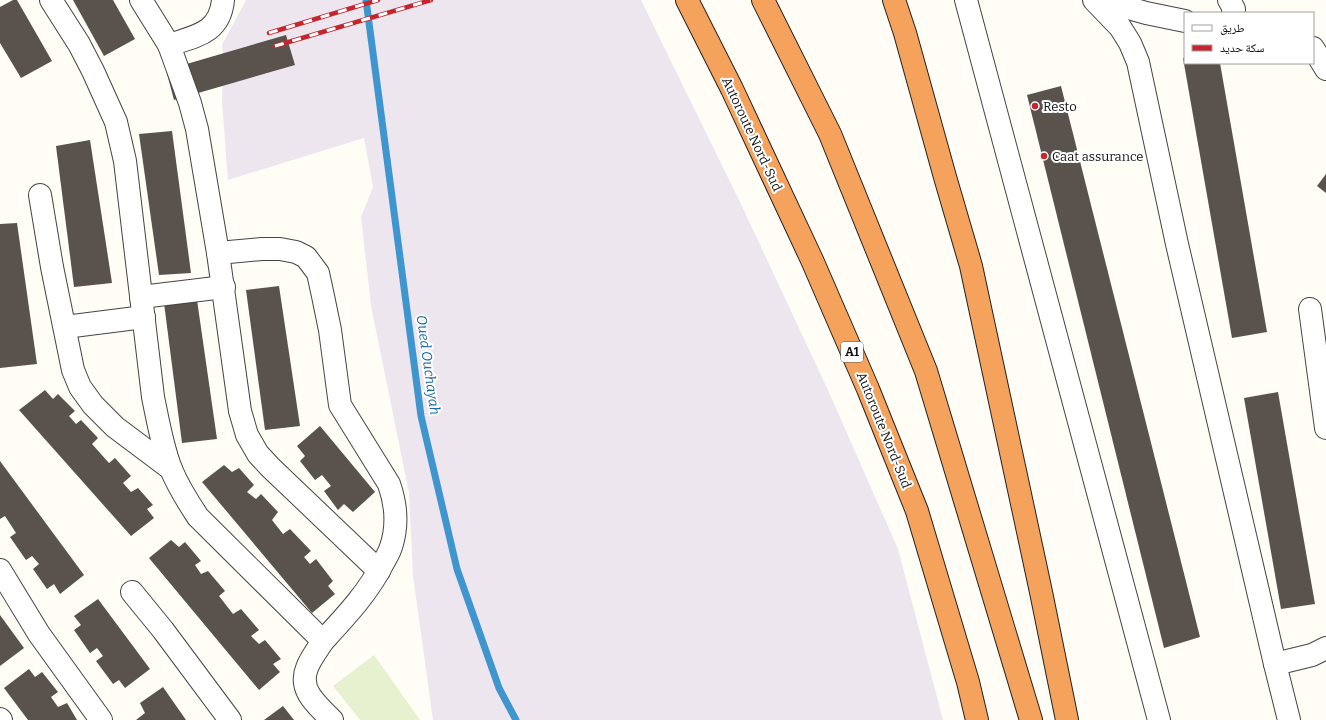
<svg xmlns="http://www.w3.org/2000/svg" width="1326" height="720" font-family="Bitter,'Noto Naskh Arabic',serif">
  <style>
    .industrial { fill: #eee6ef }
    .pitch { fill: #e6f2cf }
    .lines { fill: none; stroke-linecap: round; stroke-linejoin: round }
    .stream { stroke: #3f96cf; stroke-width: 7 }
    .building { fill: #5a524d }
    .minor-casing { stroke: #444; stroke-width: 24 }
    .highway-casing { stroke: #222; stroke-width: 24 }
    .minor { stroke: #fff; stroke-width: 22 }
    .highway { stroke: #f5a25d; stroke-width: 22 }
    .rail-casing { stroke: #c4262e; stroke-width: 4.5 }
    .rail { stroke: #fff; stroke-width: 3; stroke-dasharray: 9; stroke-linecap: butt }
    .poi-dot { fill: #c4262e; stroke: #fff; stroke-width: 1.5 }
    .labels { text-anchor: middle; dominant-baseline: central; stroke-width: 4; stroke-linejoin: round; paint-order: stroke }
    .shield { fill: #fff; stroke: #585858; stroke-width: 1 }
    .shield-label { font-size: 12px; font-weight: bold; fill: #111 }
    .poi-label { font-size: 13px; fill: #111; stroke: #fff; text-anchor: start }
    .street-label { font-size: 13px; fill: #111; stroke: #fff }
    .water-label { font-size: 14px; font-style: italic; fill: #1768a6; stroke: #fff }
  </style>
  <rect width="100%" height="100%" fill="#fffdf5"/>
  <path class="industrial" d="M 246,0 L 641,0 L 740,202 L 828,390 L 898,549 L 943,720 L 433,720 L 413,576 L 409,493 L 371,306 L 361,217 L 373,187 L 364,138 L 228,180 L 222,102 L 223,56 L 222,45 Z"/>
  <path class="pitch" d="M 374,655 L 420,720 L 360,720 L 333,686 Z"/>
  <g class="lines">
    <path class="stream" d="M 366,0 L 421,416 L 457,569 L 499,688 L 516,720"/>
  </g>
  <g class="building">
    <path d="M 13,0 L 17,0 L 52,61 L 21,78 L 0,43 L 0,7 Z"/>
    <path d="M 73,0 L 113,0 L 135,39 L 104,56 Z"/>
    <path d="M 286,35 L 295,65 L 174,100 L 166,70 Z"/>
    <path d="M 1183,58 L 1185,58 L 1185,63 L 1220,63 L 1267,332 L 1232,338 Z"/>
    <path d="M 1061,86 L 1200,637 L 1164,648 L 1027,95 Z"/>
    <path d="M 172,131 L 191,273 L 159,275 L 139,134 Z"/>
    <path d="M 90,140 L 112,283 L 74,287 L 56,146 Z"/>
    <path d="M 1326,174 L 1326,193 L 1317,186 Z"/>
    <path d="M 17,223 L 37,364 L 0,368 L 0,224 Z"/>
    <path d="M 279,286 L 300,426 L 265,430 L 246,290 Z"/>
    <path d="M 197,300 L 217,439 L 182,443 L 164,303 Z"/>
    <path d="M 45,390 L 53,399 L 58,394 L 75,411 L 69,416 L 76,424 L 81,420 L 98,438 L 92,444 L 109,463 L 115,458 L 131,476 L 123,483 L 131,492 L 138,488 L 153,505 L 147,509 L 154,518 L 131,536 L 19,410 Z"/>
    <path d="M 1278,392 L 1315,604 L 1281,609 L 1244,398 Z"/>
    <path d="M 320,426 L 375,492 L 353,512 L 344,504 L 338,510 L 324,491 L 331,486 L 322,475 L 315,480 L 300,461 L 305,456 L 297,446 Z"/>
    <path d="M 0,461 L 84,575 L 60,594 L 54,584 L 47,589 L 33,569 L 39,564 L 32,556 L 26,560 L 10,537 L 16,533 L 5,516 L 0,519 Z"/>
    <path d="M 224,465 L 232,472 L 239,468 L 254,485 L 247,492 L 256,499 L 261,494 L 278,512 L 272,520 L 283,534 L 290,529 L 311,551 L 304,557 L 310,564 L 316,559 L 333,581 L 328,586 L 335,594 L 312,613 L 202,482 Z"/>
    <path d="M 171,540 L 179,547 L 185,542 L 201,561 L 195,565 L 201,574 L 208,571 L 225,591 L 219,596 L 233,614 L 241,609 L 259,630 L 251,636 L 259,644 L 265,640 L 281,659 L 273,664 L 280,672 L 259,690 L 149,558 Z"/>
    <path d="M 98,599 L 150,669 L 125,688 L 119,680 L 113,684 L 96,661 L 103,656 L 97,648 L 90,653 L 74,630 L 81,625 L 74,616 Z"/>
    <path d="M 0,615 L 24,648 L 0,666 Z"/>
    <path d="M 29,669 L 35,677 L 42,672 L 58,692 L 51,697 L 58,707 L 67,703 L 77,720 L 28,720 L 4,688 Z"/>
    <path d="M 163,687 L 186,720 L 136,720 L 145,713 L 140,703 Z"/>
    <path d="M 283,706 L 294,720 L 264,720 Z"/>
  </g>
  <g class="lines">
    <g class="minor-casing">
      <g id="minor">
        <path d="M 51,0 L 79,44 L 93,71 L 116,122 L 125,161 L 153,397 C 158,421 162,446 171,469 C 178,486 188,502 198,517 L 323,641 C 318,649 310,659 307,668 C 298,690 317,705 332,720"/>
        <path d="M 141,0 L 169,45 L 190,103 L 197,129 L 218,253 L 240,411 L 247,435 L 258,454 L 270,467 L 379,571"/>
        <path d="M 966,0 L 1159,720"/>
        <path d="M 1094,0 L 1120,27 L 1130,43 L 1138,62 L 1177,244 L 1275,664 L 1289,720"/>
        <path d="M 1100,0 L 1146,13 L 1185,21"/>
        <path d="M 1229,0 L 1234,9 L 1233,13"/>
        <path d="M 169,45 C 196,36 220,33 223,0"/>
        <path d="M 1313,48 L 1326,69"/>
        <path d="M 40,195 L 52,267 L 73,370 L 80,387 L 93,405 L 115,427 L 171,469"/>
        <path d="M 218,253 L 262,249 L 280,249 L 296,252 L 306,257 L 318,273 L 323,296 L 330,330 L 340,405 L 389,484 C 396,504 398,526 391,547 C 389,553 386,558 383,563 C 368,593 345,617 323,641"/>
        <path d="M 141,297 L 224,287"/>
        <path d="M 1310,309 L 1326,428"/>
        <path d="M 65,327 L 144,317"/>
        <path d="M 0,570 L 39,634 L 101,720"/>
        <path d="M 132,592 L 163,630 L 230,720"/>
        <path d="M 1275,664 L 1312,655 L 1326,648"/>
        <path d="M 0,719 L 1,720"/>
      </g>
    </g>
    <g class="highway-casing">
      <g id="highway">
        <path d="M 687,0 L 732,89 L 812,260 L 868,389 L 917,511 L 968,682 L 977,720"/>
        <path d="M 763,0 L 830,134 L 926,371 L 1031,720"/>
        <path d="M 894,0 L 905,33 L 945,177 L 971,266 L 1041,592 L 1067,720"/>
      </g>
    </g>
    <use href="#minor" class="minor"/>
    <use href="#highway" class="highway"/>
    <g class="rail-casing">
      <g id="rail">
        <path d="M 269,33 L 378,0"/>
        <path d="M 275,46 L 431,0"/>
      </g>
    </g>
    <use href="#rail" class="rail"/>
  </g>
  <g class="poi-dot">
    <circle cx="1035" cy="106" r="4"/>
    <circle cx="1044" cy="156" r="4"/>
  </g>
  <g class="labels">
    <rect class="shield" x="841" y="342" width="22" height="20" rx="3"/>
    <g class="shield-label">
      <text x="852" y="352">A1</text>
    </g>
    <g class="poi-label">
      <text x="1043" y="106">Resto</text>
      <text x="1052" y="156">Caat assurance</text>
    </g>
    <g class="street-label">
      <text transform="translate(752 134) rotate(65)">Autoroute Nord-Sud</text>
      <text transform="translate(884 430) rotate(68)">Autoroute Nord-Sud</text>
    </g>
    <g class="water-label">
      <text transform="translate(428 365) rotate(82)">Oued Ouchayah</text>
    </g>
  </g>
  <rect x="1184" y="12" width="130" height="52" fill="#ffffff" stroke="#a0a0a0"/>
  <rect x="1192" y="25" width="20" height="6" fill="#ffffff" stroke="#a0a0a0"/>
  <text x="1220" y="32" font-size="12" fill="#111111">طريق</text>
  <rect x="1192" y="45" width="20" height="6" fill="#c4262e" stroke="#a0a0a0"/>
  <text x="1220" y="52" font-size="12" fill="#111111">سكة حديد</text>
</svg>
